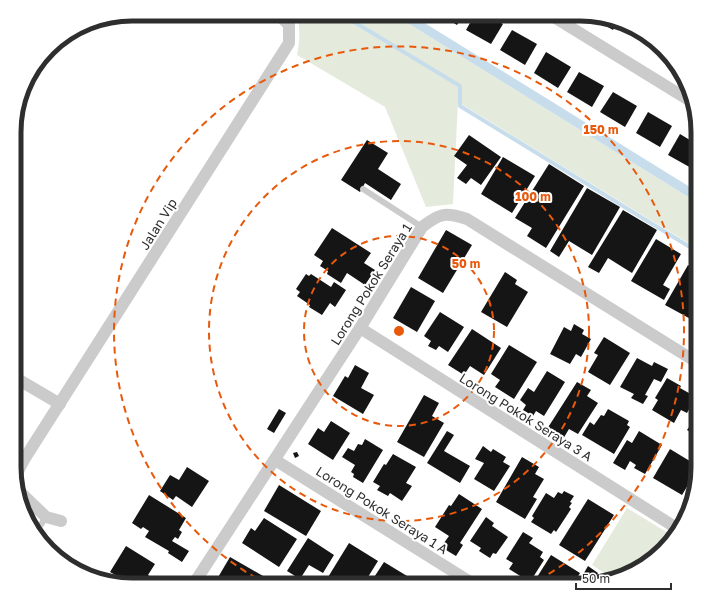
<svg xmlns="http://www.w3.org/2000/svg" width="712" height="599" font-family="'Golos Text',sans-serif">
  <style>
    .green { fill: #e4ebdc }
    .water { fill: #c8ddeb }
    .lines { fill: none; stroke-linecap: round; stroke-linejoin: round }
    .stream { stroke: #c8ddeb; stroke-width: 4 }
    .building { fill: #151515 }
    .service { stroke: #cbcbcb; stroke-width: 6 }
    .minor { stroke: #cbcbcb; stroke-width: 12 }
    .ring { fill: none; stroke: #e8590c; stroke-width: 2; stroke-dasharray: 7 5 }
    .labels { text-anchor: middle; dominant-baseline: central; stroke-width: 4; stroke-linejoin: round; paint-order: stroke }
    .street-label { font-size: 13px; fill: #2e2e2e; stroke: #fff }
    .rim { fill: none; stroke: #2e2e2e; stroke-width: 5 }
    .centre { fill: #e8590c; stroke: #fff; stroke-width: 2 }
    .ring-label { font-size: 12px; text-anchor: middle; font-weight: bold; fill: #e8590c; stroke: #fff; stroke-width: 4; stroke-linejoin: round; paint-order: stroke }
  </style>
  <rect width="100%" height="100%" fill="#fff"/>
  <g class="green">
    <path d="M 297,14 L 393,14 L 698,203 L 698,249 L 458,102 L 453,204 L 426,207 L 385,107 L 297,55 C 300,40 300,28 297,14 Z"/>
    <path d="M 627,508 L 673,536 L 663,550 L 625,576 L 614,579 L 592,565 Z"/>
  </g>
  <path class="water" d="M 393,14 L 410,14 L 698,192 L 698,203 Z"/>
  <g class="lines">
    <path class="stream" d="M 341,14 L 460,86 L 460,106 L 698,252"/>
  </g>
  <g class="building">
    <path d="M 439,14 L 464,14 L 457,25 Z"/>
    <path d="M 475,14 L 487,14 L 503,24 L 491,44 L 466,30 Z"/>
    <path d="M 585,14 L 588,14 L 617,22 L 613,30 Z"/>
    <path d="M 625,24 L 632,26 L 644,35 L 641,40 L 622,29 Z"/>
    <path d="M 512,30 L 537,44 L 525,65 L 500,50 Z"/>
    <path d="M 659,46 L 663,49 L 672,61 L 656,51 Z"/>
    <path d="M 546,52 L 571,67 L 558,88 L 534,73 Z"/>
    <path d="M 579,72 L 604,86 L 592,107 L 567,92 Z"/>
    <path d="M 613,92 L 637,106 L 625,127 L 600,112 Z"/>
    <path d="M 648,112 L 672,126 L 660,147 L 636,133 Z"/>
    <path d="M 680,134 L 698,145 L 698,161 L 693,169 L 668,155 Z"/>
    <path d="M 469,135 L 501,157 L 481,185 L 471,178 L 466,184 L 457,178 L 467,165 L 454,156 Z"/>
    <path d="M 367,140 L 388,153 L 378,169 L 401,184 L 391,200 L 365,183 L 360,192 L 341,180 Z"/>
    <path d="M 503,157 L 535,176 L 512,213 L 481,194 Z"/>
    <path d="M 549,164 L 584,186 L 546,248 L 527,236 L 532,228 L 515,218 Z"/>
    <path d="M 587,188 L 620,207 L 592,255 L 569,241 L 559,257 L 550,251 Z"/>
    <path d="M 623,210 L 657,230 L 632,273 L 608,258 L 599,273 L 588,267 Z"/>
    <path d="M 332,228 L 371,253 L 364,263 L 375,270 L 365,285 L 347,273 L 341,283 L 327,274 L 328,271 L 320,266 L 323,261 L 314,255 Z"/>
    <path d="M 446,230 L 472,245 L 443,293 L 418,278 Z"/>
    <path d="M 656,239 L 681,254 L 663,285 L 670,289 L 664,300 L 631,281 Z"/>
    <path d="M 695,261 L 698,262 L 698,289 L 690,301 L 698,306 L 698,323 L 665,305 L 688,265 L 691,267 Z"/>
    <path d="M 505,272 L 517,280 L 515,284 L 528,292 L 507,327 L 481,312 Z"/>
    <path d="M 306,274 L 309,276 L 311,274 L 331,287 L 334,282 L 346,290 L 335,307 L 330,303 L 322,315 L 309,307 L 310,305 L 297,296 L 300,292 L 296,289 Z"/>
    <path d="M 411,287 L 435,301 L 417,332 L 393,318 Z"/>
    <path d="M 440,312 L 464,327 L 448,352 L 439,346 L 436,350 L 428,346 L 431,341 L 424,336 Z"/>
    <path d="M 574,324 L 584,330 L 582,334 L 591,339 L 581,357 L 576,354 L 570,364 L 550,354 L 564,327 L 571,331 Z"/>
    <path d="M 472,329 L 501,348 L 484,375 L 470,366 L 464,375 L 448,365 Z"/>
    <path d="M 604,337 L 630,353 L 610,385 L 588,372 L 598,355 L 594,353 Z"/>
    <path d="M 509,345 L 537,362 L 514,399 L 495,387 L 500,380 L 491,374 Z"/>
    <path d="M 637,358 L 652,366 L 654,362 L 668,369 L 661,382 L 654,379 L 645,395 L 648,396 L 643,404 L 631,398 L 634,394 L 620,387 Z"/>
    <path d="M 355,365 L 369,373 L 361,388 L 374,395 L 363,414 L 333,396 L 345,376 L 348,378 Z"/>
    <path d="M 547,371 L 565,382 L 544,416 L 536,411 L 533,416 L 523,410 L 526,405 L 520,400 L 528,388 L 534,392 Z"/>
    <path d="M 667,378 L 681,386 L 680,388 L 696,397 L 687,413 L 681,410 L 674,423 L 652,410 L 658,400 L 655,398 Z"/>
    <path d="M 577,382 L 591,390 L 587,396 L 598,403 L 578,434 L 569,429 L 563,439 L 547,429 Z"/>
    <path d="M 424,395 L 439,403 L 432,416 L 444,423 L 424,457 L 397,442 Z"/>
    <path d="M 698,406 L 698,437 L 687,430 L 696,417 L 692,415 Z"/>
    <path d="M 279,409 L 286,413 L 274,433 L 267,429 Z"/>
    <path d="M 608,409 L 629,421 L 627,425 L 630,427 L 614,454 L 582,435 L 590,422 L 594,425 L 601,415 L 604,416 Z"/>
    <path d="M 331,421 L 350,433 L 333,460 L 308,444 L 318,428 L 324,432 Z"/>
    <path d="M 447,431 L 454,435 L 444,451 L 470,466 L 460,483 L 427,463 Z"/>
    <path d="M 639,431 L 662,445 L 645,474 L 634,468 L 636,465 L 630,461 L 625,470 L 613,463 L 627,440 L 632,443 Z"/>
    <path d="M 365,439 L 383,450 L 363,483 L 353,477 L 354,474 L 351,472 L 355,465 L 342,457 L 348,448 L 354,451 L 358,444 L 362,445 Z"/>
    <path d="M 483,446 L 491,452 L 493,449 L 506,457 L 503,462 L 510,466 L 494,491 L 474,479 L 484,463 L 475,459 Z"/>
    <path d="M 670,449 L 698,466 L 697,470 L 682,495 L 653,478 Z"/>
    <path d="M 297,452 L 299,456 L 295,458 L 293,453 Z"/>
    <path d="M 393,454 L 416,467 L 406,483 L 412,486 L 402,501 L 390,493 L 388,496 L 377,490 L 380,486 L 373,482 L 384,464 L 386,465 Z"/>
    <path d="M 522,457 L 539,467 L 535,474 L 544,479 L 533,497 L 537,499 L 525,519 L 496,502 Z"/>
    <path d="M 187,467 L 209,481 L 192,507 L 176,496 L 173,500 L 160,491 L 170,475 L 179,480 Z"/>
    <path d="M 279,485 L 321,511 L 306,536 L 264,511 Z"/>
    <path d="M 564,491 L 574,496 L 570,502 L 572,503 L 569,507 L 571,509 L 556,532 L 554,530 L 551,534 L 531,522 L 534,518 L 532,516 L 546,493 L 554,498 L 558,492 L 562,494 Z"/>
    <path d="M 693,492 L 689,512 L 688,513 L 682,509 Z"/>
    <path d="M 459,494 L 482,509 L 460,543 L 463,545 L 456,556 L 441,547 L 449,536 L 435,527 L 449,505 L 451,506 Z"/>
    <path d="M 149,495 L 186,518 L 179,530 L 182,532 L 178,539 L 175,537 L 172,541 L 189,551 L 182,562 L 168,553 L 169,551 L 145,537 L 149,531 L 143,527 L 141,529 L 132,523 Z"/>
    <path d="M 588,499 L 614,515 L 585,561 L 559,545 Z"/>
    <path d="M 486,517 L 494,523 L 492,526 L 508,537 L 496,554 L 493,553 L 490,558 L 479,551 L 481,548 L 470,541 Z"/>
    <path d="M 264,518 L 297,539 L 279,567 L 242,543 L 251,528 L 255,531 Z"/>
    <path d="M 523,532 L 533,538 L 529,543 L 543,552 L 540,557 L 544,560 L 530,582 L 509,569 L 513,563 L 506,559 Z"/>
    <path d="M 308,538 L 334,555 L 323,573 L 309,565 L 300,579 L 287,571 Z"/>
    <path d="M 349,543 L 378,561 L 363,585 L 330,585 L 325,582 Z"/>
    <path d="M 126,546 L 155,564 L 148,575 L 151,577 L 146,585 L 144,583 L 143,585 L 132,585 L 126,581 L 124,583 L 115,578 L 117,576 L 110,572 Z"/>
    <path d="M 551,555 L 580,573 L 573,585 L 532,585 Z"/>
    <path d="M 230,557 L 270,580 L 267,585 L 228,585 L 217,579 Z"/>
    <path d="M 384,562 L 412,579 L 409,585 L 369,585 Z"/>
    <path d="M 588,566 L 598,573 L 592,583 L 593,583 L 577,585 Z"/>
    <path d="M 420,577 L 432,585 L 415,585 Z"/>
  </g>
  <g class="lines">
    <g class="service">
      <path d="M 363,189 L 422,227"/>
      <path d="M 36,532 L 46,517"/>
    </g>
    <g class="minor">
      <path d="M 549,14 L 692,102"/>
      <path d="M 360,328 L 678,529"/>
      <path d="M 14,377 L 60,404"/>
      <path d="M 275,460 L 475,585"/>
      <path d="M 16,482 L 16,475 L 25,458 L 289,43 L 289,25 L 278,14"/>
      <path d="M 18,490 L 46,517 L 61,521"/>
      <path d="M 193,585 L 360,328 L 422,227 C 440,213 445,212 467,219 L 698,363"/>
    </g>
  </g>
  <g class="ring">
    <circle cx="399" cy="331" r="95"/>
    <circle cx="399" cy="331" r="190"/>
    <path d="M267 584A285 285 0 1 1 531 584"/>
  </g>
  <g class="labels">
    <g class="street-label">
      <text transform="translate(158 224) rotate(-58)">Jalan Vip</text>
      <text transform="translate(371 284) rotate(-58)">Lorong Pokok Seraya 1</text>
      <text transform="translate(526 417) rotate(32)">Lorong Pokok Seraya 3 A</text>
      <text transform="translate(382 510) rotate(32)">Lorong Pokok Seraya 1 A</text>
    </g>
  </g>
  <path d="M0 0H712V599H0ZM132 21H580A111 111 0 0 1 691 132V467A111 111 0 0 1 580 578H132A111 111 0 0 1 21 467V132A111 111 0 0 1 132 21Z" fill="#fff" fill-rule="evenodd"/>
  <path class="rim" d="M132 21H580A111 111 0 0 1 691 132V467A111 111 0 0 1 580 578H132A111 111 0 0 1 21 467V132A111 111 0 0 1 132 21Z"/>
  <circle cx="399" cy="331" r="6" class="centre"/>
  <g class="ring-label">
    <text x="601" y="134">150 m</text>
    <text x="533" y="201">100 m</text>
    <text x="466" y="268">50 m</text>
  </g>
  <path d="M576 583v6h95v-6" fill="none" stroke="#2e2e2e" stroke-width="2"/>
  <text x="582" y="583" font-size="12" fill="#2e2e2e" stroke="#ffffff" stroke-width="3" paint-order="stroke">50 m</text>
</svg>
